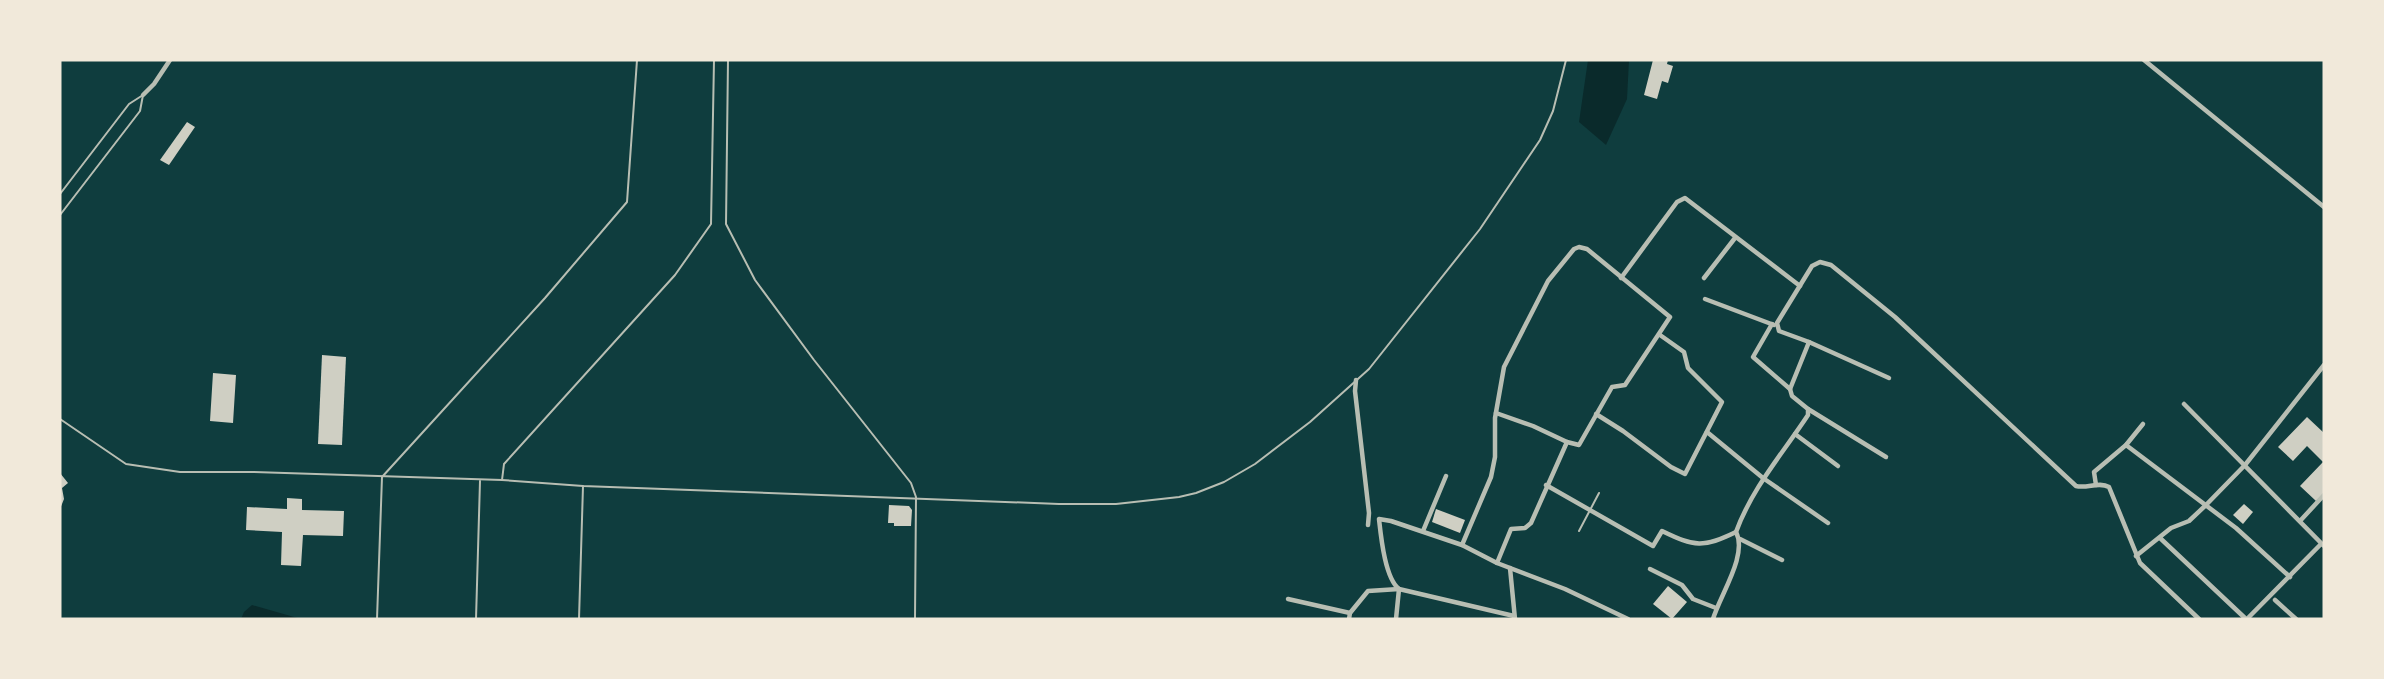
<svg xmlns="http://www.w3.org/2000/svg" width="2384" height="679" font-family="Figtree,sans-serif">
  <style>
    .water { fill: #0a2a2b }
    .building { fill: #cfcfc3 }
    .lines { fill: none; stroke-linecap: round; stroke-linejoin: round }
    .service { stroke: #b8beb3; stroke-width: 2 }
    .minor { stroke: #b8beb3; stroke-width: 4.5 }
  </style>
  <rect width="100%" height="100%" fill="#0f3d3e"/>
  <g class="water">
    <path d="M 1588,60 L 1629,60 L 1627,99 L 1606,145 L 1579,122 Z"/>
    <path d="M 252,605 L 301,619 L 241,619 L 244,612 Z"/>
  </g>
  <g class="building">
    <path d="M 1653,60 L 1668,60 L 1667,64 L 1673,66 L 1668,83 L 1662,81 L 1657,99 L 1644,95 Z"/>
    <path d="M 187,122 L 195,127 L 169,165 L 160,160 Z"/>
    <path d="M 322,355 L 346,357 L 342,445 L 318,444 Z"/>
    <path d="M 213,373 L 236,375 L 233,423 L 210,421 Z"/>
    <path d="M 2307,417 L 2324,433 L 2324,493 L 2316,501 L 2300,486 L 2323,462 L 2307,446 L 2293,461 L 2278,447 Z"/>
    <path d="M 60,473 L 68,483 L 62,488 L 64,499 L 60,509 Z"/>
    <path d="M 287,498 L 302,499 L 302,510 L 344,511 L 343,536 L 303,535 L 301,566 L 281,565 L 282,532 L 246,530 L 247,507 L 287,509 Z"/>
    <path d="M 2244,504 L 2253,512 L 2243,524 L 2233,515 Z"/>
    <path d="M 889,505 L 909,506 L 912,510 L 911,526 L 894,526 L 894,523 L 888,523 Z"/>
    <path d="M 1436,509 L 1465,520 L 1460,533 L 1432,522 Z"/>
    <path d="M 1668,586 L 1687,602 L 1672,619 L 1653,604 Z"/>
  </g>
  <g class="lines">
    <g class="service">
      <path d="M 728,60 L 726,224 L 755,280 L 814,360 L 911,483 L 916,497 L 915,619"/>
      <path d="M 60,194 L 129,104 L 143,95"/>
      <path d="M 60,215 L 140,111 L 143,95"/>
      <path d="M 60,419 L 126,464 L 180,472 L 254,472 L 502,480 L 583,486 L 1059,504 L 1116,504 L 1179,497 L 1196,493 L 1224,482 L 1255,464 L 1310,422 L 1369,369 L 1480,229 L 1540,140 L 1553,111 L 1566,60"/>
      <path d="M 382,477 L 545,298 L 627,202 L 637,60"/>
      <path d="M 502,480 L 504,464 L 675,275 L 711,224 L 714,60"/>
      <path d="M 1579,531 L 1599,493"/>
      <path d="M 377,619 L 382,477"/>
      <path d="M 476,619 L 480,481"/>
      <path d="M 579,619 L 583,486"/>
    </g>
    <g class="minor">
      <path d="M 2144,60 L 2324,207"/>
      <path d="M 143,95 L 154,84 L 170,60"/>
      <path d="M 1621,278 L 1677,202 L 1685,198 L 1800,286"/>
      <path d="M 1704,278 L 1735,238"/>
      <path d="M 1705,299 L 1774,325"/>
      <path d="M 1772,324 L 1753,357 L 1790,389"/>
      <path d="M 1809,342 L 1889,378"/>
      <path d="M 1356,380 L 1355,391 L 1369,513 L 1368,525"/>
      <path d="M 2184,404 L 2324,546"/>
      <path d="M 1808,409 L 1886,457"/>
      <path d="M 1496,413 L 1533,426 L 1567,442"/>
      <path d="M 1596,414 L 1623,431 L 1671,467 L 1685,474 L 1722,402 L 1688,368 L 1684,352 L 1660,335"/>
      <path d="M 1707,432 L 1763,478 L 1828,523"/>
      <path d="M 1795,434 L 1838,466"/>
      <path d="M 2126,445 L 2236,528 L 2290,577"/>
      <path d="M 1546,485 L 1653,546 L 1662,531 C 1695,547 1703,548 1736,532"/>
      <path d="M 2096,485 L 2094,472 L 2126,445 L 2143,424"/>
      <path d="M 2300,521 L 2324,495"/>
      <path d="M 1423,531 L 1446,476"/>
      <path d="M 2160,538 L 2246,619"/>
      <path d="M 1740,539 L 1782,560"/>
      <path d="M 1462,545 L 1491,477 L 1495,457 L 1495,418 L 1504,367 L 1548,281 L 1574,249 L 1579,247 L 1587,249 L 1670,317 L 1625,385 L 1612,387 L 1579,445 L 1567,442 L 1531,523 L 1525,528 L 1511,529 L 1497,563"/>
      <path d="M 2136,556 L 2171,528 L 2189,521 L 2206,505 L 2245,465 L 2324,365"/>
      <path d="M 1510,568 L 1515,619"/>
      <path d="M 1650,569 L 1682,585 L 1693,599 L 1716,608"/>
      <path d="M 1399,589 C 1385,578 1381,537 1379,519 L 1391,521 L 1462,545 L 1497,563 L 1565,589 L 1628,619"/>
      <path d="M 1288,599 L 1350,613"/>
      <path d="M 2275,600 L 2296,619"/>
      <path d="M 1349,619 L 1350,613 L 1368,591 L 1399,589 L 1514,616"/>
      <path d="M 1396,619 L 1399,589"/>
      <path d="M 1713,619 C 1720,595 1748,555 1736,532 C 1752,488 1783,453 1808,415 L 1808,409 L 1792,396 L 1790,389 L 1809,342 L 1779,331 L 1777,323 L 1812,266 L 1820,262 L 1831,265 L 1895,317 L 2076,486 C 2087,489 2099,481 2109,487 L 2140,563 L 2199,619"/>
      <path d="M 2247,619 L 2321,544"/>
    </g>
  </g>
  <rect width="2384" height="679" fill="none" stroke="#f1e9da" stroke-width="123"/>
</svg>
